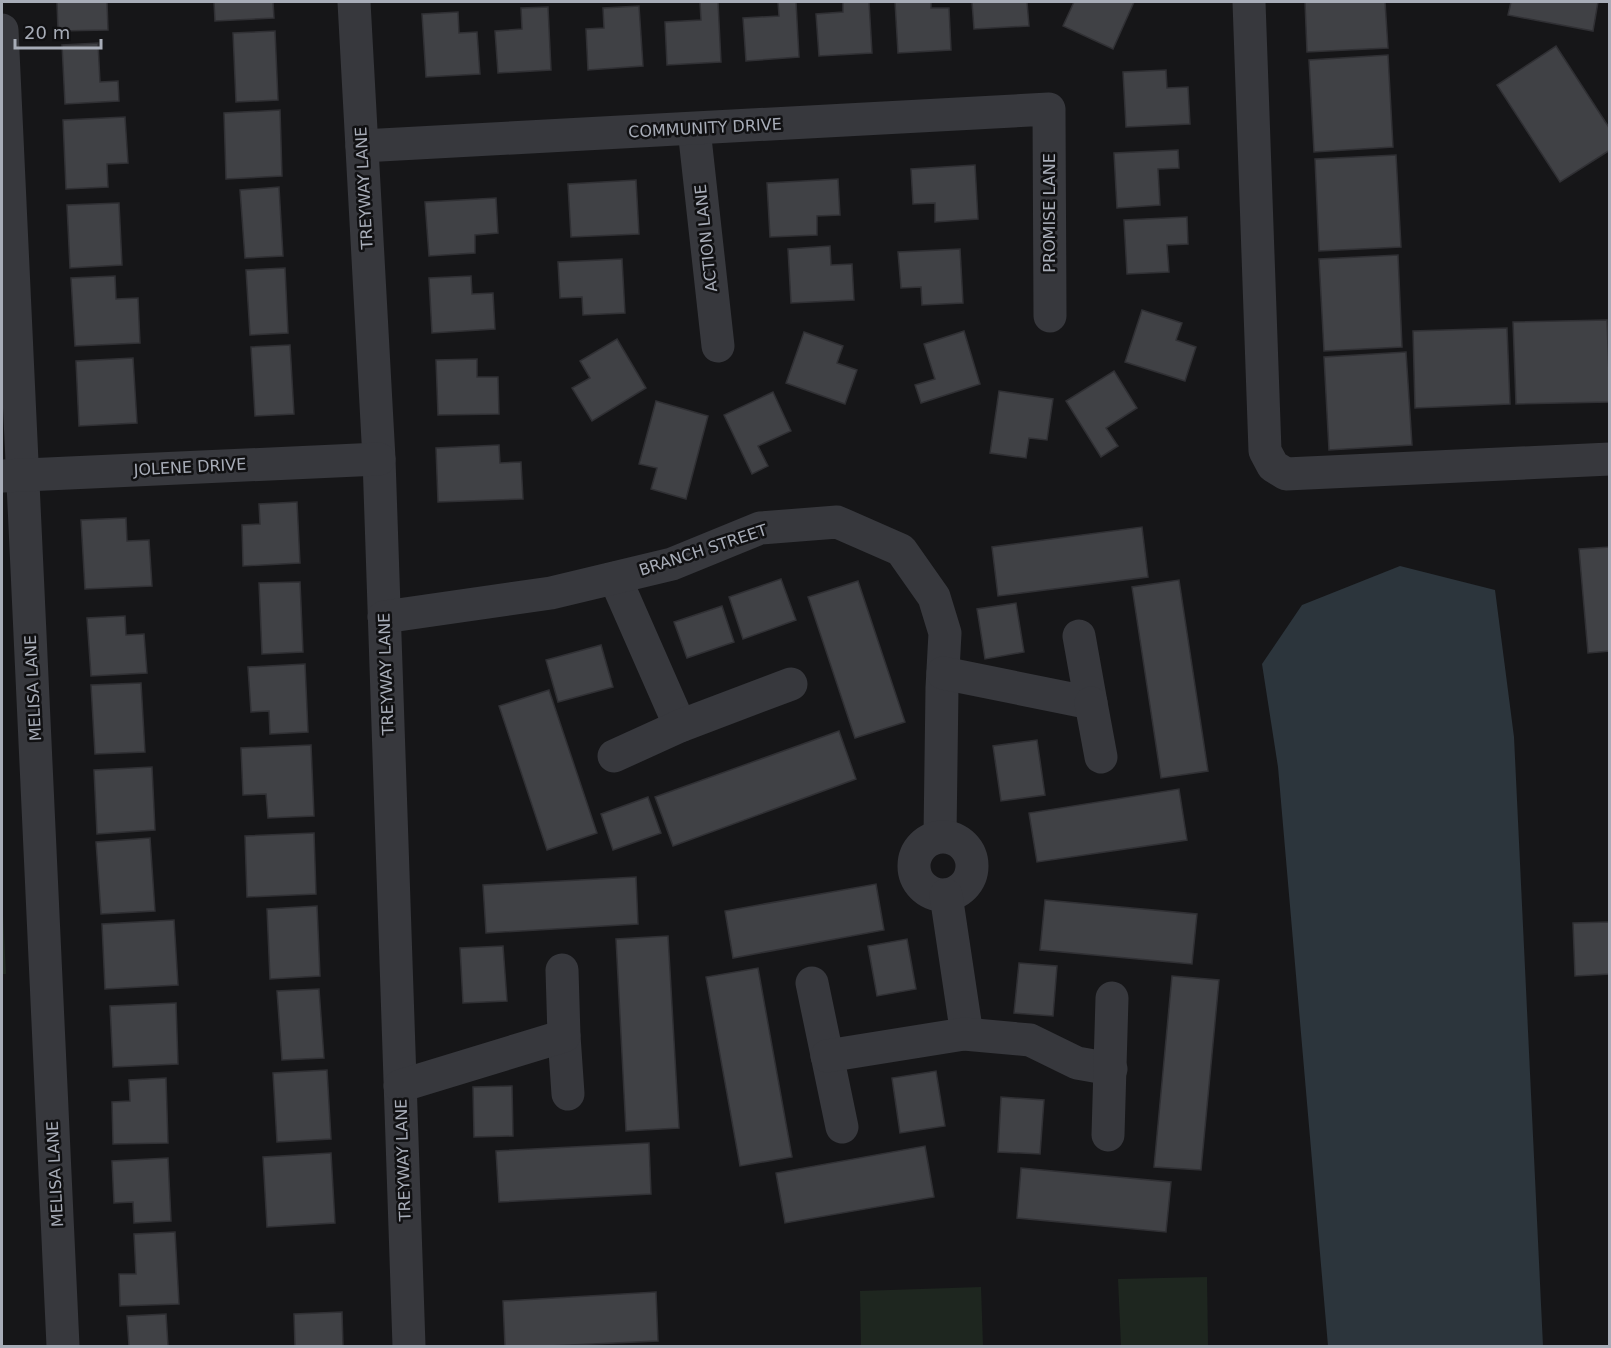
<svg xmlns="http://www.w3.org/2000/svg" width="1611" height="1348" font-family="'DejaVu Sans',sans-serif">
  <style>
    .green { fill: #1e261f }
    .water { fill: #2c353c }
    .building { fill: #404145; stroke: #303034; stroke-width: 1.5 }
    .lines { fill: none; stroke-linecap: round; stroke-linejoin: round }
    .minor { stroke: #37383d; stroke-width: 33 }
    .labels { text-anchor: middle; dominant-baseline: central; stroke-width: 5; stroke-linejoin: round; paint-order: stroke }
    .street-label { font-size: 16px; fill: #a8adb8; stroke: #111113 }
  </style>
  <rect width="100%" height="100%" fill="#161618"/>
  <g class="green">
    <path d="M 2,894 L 6,974 L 2,974 Z"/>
    <path d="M 1207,1277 L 1208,1346 L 1121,1346 L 1118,1279 Z"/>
    <path d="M 981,1287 L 983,1346 L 861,1346 L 860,1291 Z"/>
  </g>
  <path class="water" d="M 1400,566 L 1495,590 L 1514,737 L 1543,1346 L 1328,1346 L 1278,767 L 1262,664 L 1302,605 Z"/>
  <g class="building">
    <path d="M 57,2 L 107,2 L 108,30 L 58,31 Z"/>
    <path d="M 214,2 L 273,2 L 274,18 L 215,21 Z"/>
    <path d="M 700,2 L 718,2 L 721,62 L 667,65 L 665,22 L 701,20 Z"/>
    <path d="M 778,2 L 796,2 L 799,57 L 746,61 L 743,18 L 779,16 Z"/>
    <path d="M 843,2 L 869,2 L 872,53 L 819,56 L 816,14 L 843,12 Z"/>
    <path d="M 895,2 L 931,2 L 931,8 L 949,8 L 951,50 L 898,53 Z"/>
    <path d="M 972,2 L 1027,2 L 1029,26 L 974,29 Z"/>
    <path d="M 1074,2 L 1134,2 L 1113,49 L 1063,26 Z"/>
    <path d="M 1305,2 L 1385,2 L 1388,48 L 1307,52 Z"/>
    <path d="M 1511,2 L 1598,2 L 1593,31 L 1508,15 Z"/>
    <path d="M 639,6 L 643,66 L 588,70 L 586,29 L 604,28 L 603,8 Z"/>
    <path d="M 548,7 L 551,70 L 498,73 L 495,31 L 522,29 L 521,8 Z"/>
    <path d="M 458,12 L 459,33 L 477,32 L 480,74 L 426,77 L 422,14 Z"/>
    <path d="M 275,31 L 278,100 L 236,102 L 233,33 Z"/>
    <path d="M 98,43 L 100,82 L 118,81 L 119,101 L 65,104 L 62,45 Z"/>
    <path d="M 1556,46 L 1610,129 L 1610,150 L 1560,182 L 1497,85 Z"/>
    <path d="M 1388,55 L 1393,147 L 1314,152 L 1309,60 Z"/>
    <path d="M 1166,70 L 1167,88 L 1188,87 L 1190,124 L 1126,127 L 1123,72 Z"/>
    <path d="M 280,110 L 282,176 L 226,179 L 224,113 Z"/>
    <path d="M 125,117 L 128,163 L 107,164 L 108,187 L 66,189 L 63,120 Z"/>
    <path d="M 1178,150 L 1179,168 L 1158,169 L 1160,205 L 1117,208 L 1114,153 Z"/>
    <path d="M 1396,155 L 1401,247 L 1319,251 L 1315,159 Z"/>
    <path d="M 975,165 L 978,219 L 935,222 L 935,203 L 913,204 L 911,169 Z"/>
    <path d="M 838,179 L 840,215 L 817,216 L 817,235 L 770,237 L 767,183 Z"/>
    <path d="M 636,180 L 639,234 L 571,237 L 568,184 Z"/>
    <path d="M 279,187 L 283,256 L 245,258 L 240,190 Z"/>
    <path d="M 496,198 L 498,233 L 475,235 L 475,253 L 429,256 L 425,202 Z"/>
    <path d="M 119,203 L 122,265 L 70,268 L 67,205 Z"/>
    <path d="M 1187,217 L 1188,244 L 1167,245 L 1169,272 L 1127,274 L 1124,220 Z"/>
    <path d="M 830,246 L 831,265 L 852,264 L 854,300 L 791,303 L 788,249 Z"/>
    <path d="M 960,249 L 963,303 L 922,305 L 921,287 L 901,288 L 898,252 Z"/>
    <path d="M 1398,255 L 1402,347 L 1324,351 L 1319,259 Z"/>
    <path d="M 622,259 L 625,313 L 583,315 L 582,297 L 560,298 L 558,262 Z"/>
    <path d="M 285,268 L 288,333 L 250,335 L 246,270 Z"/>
    <path d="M 115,276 L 116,299 L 138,298 L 140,343 L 75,346 L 71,278 Z"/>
    <path d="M 471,276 L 472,294 L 493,293 L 495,329 L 432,333 L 429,278 Z"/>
    <path d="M 1142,310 L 1182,323 L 1176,340 L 1196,347 L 1185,381 L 1125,362 Z"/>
    <path d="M 1607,320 L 1610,402 L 1516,404 L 1513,322 Z"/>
    <path d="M 1507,328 L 1510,404 L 1415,408 L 1413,331 Z"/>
    <path d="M 964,331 L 980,384 L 921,403 L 915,385 L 935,379 L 924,344 Z"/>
    <path d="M 804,332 L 843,346 L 837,363 L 857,370 L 845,404 L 786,383 Z"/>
    <path d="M 617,339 L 646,388 L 592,421 L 572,388 L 590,378 L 580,361 Z"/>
    <path d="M 290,345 L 294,414 L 255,416 L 251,347 Z"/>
    <path d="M 1406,352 L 1412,445 L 1329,450 L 1324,357 Z"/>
    <path d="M 133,358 L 137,423 L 79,426 L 76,361 Z"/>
    <path d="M 477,359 L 477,377 L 498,377 L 499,414 L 438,415 L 436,360 Z"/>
    <path d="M 1114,371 L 1137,408 L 1106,428 L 1118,446 L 1101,457 L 1066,401 Z"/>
    <path d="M 999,391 L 1053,399 L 1047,440 L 1029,438 L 1026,458 L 990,453 Z"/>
    <path d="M 773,392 L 791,431 L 758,446 L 768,466 L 752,474 L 724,415 Z"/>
    <path d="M 656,401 L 708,416 L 686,499 L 651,489 L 657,468 L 639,464 Z"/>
    <path d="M 499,445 L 500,463 L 521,462 L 523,499 L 438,502 L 436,448 Z"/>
    <path d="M 297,502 L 300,563 L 243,566 L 242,525 L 260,524 L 259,504 Z"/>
    <path d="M 126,518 L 127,541 L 149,540 L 152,586 L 85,589 L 81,520 Z"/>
    <path d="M 1142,527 L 1148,577 L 998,596 L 992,547 Z"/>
    <path d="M 1610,547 L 1610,651 L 1588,653 L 1579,549 Z"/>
    <path d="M 781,579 L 796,620 L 743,639 L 729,597 Z"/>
    <path d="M 1179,580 L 1208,771 L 1161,778 L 1132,587 Z"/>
    <path d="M 858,581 L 905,722 L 855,738 L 808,597 Z"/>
    <path d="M 300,582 L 303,652 L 262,654 L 259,583 Z"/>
    <path d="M 1016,603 L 1024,652 L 985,659 L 977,609 Z"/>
    <path d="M 722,606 L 734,642 L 687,658 L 674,622 Z"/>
    <path d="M 125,616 L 126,635 L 144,634 L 147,673 L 91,676 L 87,618 Z"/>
    <path d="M 601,645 L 613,687 L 558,702 L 546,660 Z"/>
    <path d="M 305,664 L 308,732 L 270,734 L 269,711 L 251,712 L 248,667 Z"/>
    <path d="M 141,683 L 145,752 L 95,754 L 91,685 Z"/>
    <path d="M 549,690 L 597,833 L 547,850 L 499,706 Z"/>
    <path d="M 839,731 L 856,779 L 673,846 L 655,797 Z"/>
    <path d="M 1037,740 L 1045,795 L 1001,801 L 993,746 Z"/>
    <path d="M 311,745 L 314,816 L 268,818 L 266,794 L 243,795 L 241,748 Z"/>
    <path d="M 152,767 L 155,830 L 97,834 L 94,770 Z"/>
    <path d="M 1179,789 L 1187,840 L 1037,862 L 1029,813 Z"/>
    <path d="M 648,797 L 661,833 L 613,850 L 601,814 Z"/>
    <path d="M 314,833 L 316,894 L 247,897 L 245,836 Z"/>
    <path d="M 150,838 L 155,911 L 101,914 L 96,842 Z"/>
    <path d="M 636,877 L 638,924 L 486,933 L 483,885 Z"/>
    <path d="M 876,884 L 884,930 L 733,958 L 725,911 Z"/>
    <path d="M 1045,900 L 1197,914 L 1192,964 L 1040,950 Z"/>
    <path d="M 317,906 L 320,976 L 270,979 L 267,909 Z"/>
    <path d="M 174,920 L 178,985 L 105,989 L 102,924 Z"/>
    <path d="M 1610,922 L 1610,974 L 1575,976 L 1573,923 Z"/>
    <path d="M 668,936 L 679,1128 L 626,1131 L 616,939 Z"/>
    <path d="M 907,939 L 916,989 L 877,996 L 868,946 Z"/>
    <path d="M 503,946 L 507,1001 L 463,1003 L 460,948 Z"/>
    <path d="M 1019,963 L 1057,966 L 1053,1016 L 1014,1013 Z"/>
    <path d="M 758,968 L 792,1157 L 740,1166 L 706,977 Z"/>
    <path d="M 1172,976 L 1219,980 L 1201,1170 L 1154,1167 Z"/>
    <path d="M 319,989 L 324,1058 L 282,1060 L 277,991 Z"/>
    <path d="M 176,1003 L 178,1064 L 113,1067 L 110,1006 Z"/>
    <path d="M 327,1070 L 331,1139 L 277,1142 L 273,1073 Z"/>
    <path d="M 936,1071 L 945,1126 L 900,1133 L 892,1078 Z"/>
    <path d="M 166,1078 L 168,1143 L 113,1144 L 112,1102 L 130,1101 L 129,1080 Z"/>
    <path d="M 512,1086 L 513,1136 L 474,1137 L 473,1087 Z"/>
    <path d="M 1001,1097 L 1044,1100 L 1040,1154 L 998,1152 Z"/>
    <path d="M 649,1143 L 651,1194 L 499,1202 L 496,1151 Z"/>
    <path d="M 925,1146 L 934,1197 L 785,1223 L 776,1173 Z"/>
    <path d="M 331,1153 L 335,1223 L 267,1227 L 263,1157 Z"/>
    <path d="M 168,1158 L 171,1221 L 134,1223 L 133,1202 L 114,1203 L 112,1161 Z"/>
    <path d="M 1021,1168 L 1171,1182 L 1166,1232 L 1017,1218 Z"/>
    <path d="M 175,1232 L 179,1304 L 120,1306 L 119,1274 L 136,1274 L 134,1234 Z"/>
    <path d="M 656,1292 L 658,1341 L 549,1346 L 505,1346 L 503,1301 Z"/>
    <path d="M 342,1312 L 343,1346 L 295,1346 L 294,1314 Z"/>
    <path d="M 166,1314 L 168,1346 L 129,1346 L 127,1316 Z"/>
  </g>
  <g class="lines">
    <g class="minor">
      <path d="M 354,2 L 379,459 L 409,1346"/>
      <path d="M 1249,2 L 1265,451 L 1273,466 L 1286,474 L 1610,459"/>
      <path d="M 2,30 L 63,1346"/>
      <path d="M 694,129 L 718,346"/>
      <path d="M 362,146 L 1049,109 L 1050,316"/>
      <path d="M 3,476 L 379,459"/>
      <path d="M 615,578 L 680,726"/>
      <path d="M 384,617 L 551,593 L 672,564 L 760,528 L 837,522 L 901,550 L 934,597 L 945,633 L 942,688 L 940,836"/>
      <path d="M 943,673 L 1091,703 L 1079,636"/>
      <path d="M 1091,703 L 1101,757"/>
      <path d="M 614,756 L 680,726 L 791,684"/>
      <circle cx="943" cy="866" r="29"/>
      <path d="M 946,895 L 965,1022 L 964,1034"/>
      <path d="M 812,983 L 842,1127"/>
      <path d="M 564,1036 L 568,1094"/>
      <path d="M 827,1056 L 964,1034 L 1030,1040 L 1077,1063 L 1111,1069"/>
      <path d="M 400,1086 L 564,1036 L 562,970"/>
      <path d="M 1108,1135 L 1112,998"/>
    </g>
  </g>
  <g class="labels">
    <g class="street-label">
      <text transform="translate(705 128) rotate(-3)">COMMUNITY DRIVE</text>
      <text transform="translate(364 188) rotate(-93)">TREYWAY LANE</text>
      <text transform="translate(1049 213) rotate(-90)">PROMISE LANE</text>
      <text transform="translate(706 238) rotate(-96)">ACTION LANE</text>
      <text transform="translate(190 467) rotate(-3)">JOLENE DRIVE</text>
      <text transform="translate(703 550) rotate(-18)">BRANCH STREET</text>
      <text transform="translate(386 674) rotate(-92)">TREYWAY LANE</text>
      <text transform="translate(33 688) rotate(-93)">MELISA LANE</text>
      <text transform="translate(403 1160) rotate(-92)">TREYWAY LANE</text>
      <text transform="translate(55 1174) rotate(-93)">MELISA LANE</text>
    </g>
  </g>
  <rect width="1611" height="1348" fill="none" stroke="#a8adb8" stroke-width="6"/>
  <path d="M15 39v9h86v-9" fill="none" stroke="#a8adb8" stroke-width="3"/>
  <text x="24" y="39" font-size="18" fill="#a8adb8" stroke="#111113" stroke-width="4.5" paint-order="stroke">20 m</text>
</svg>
